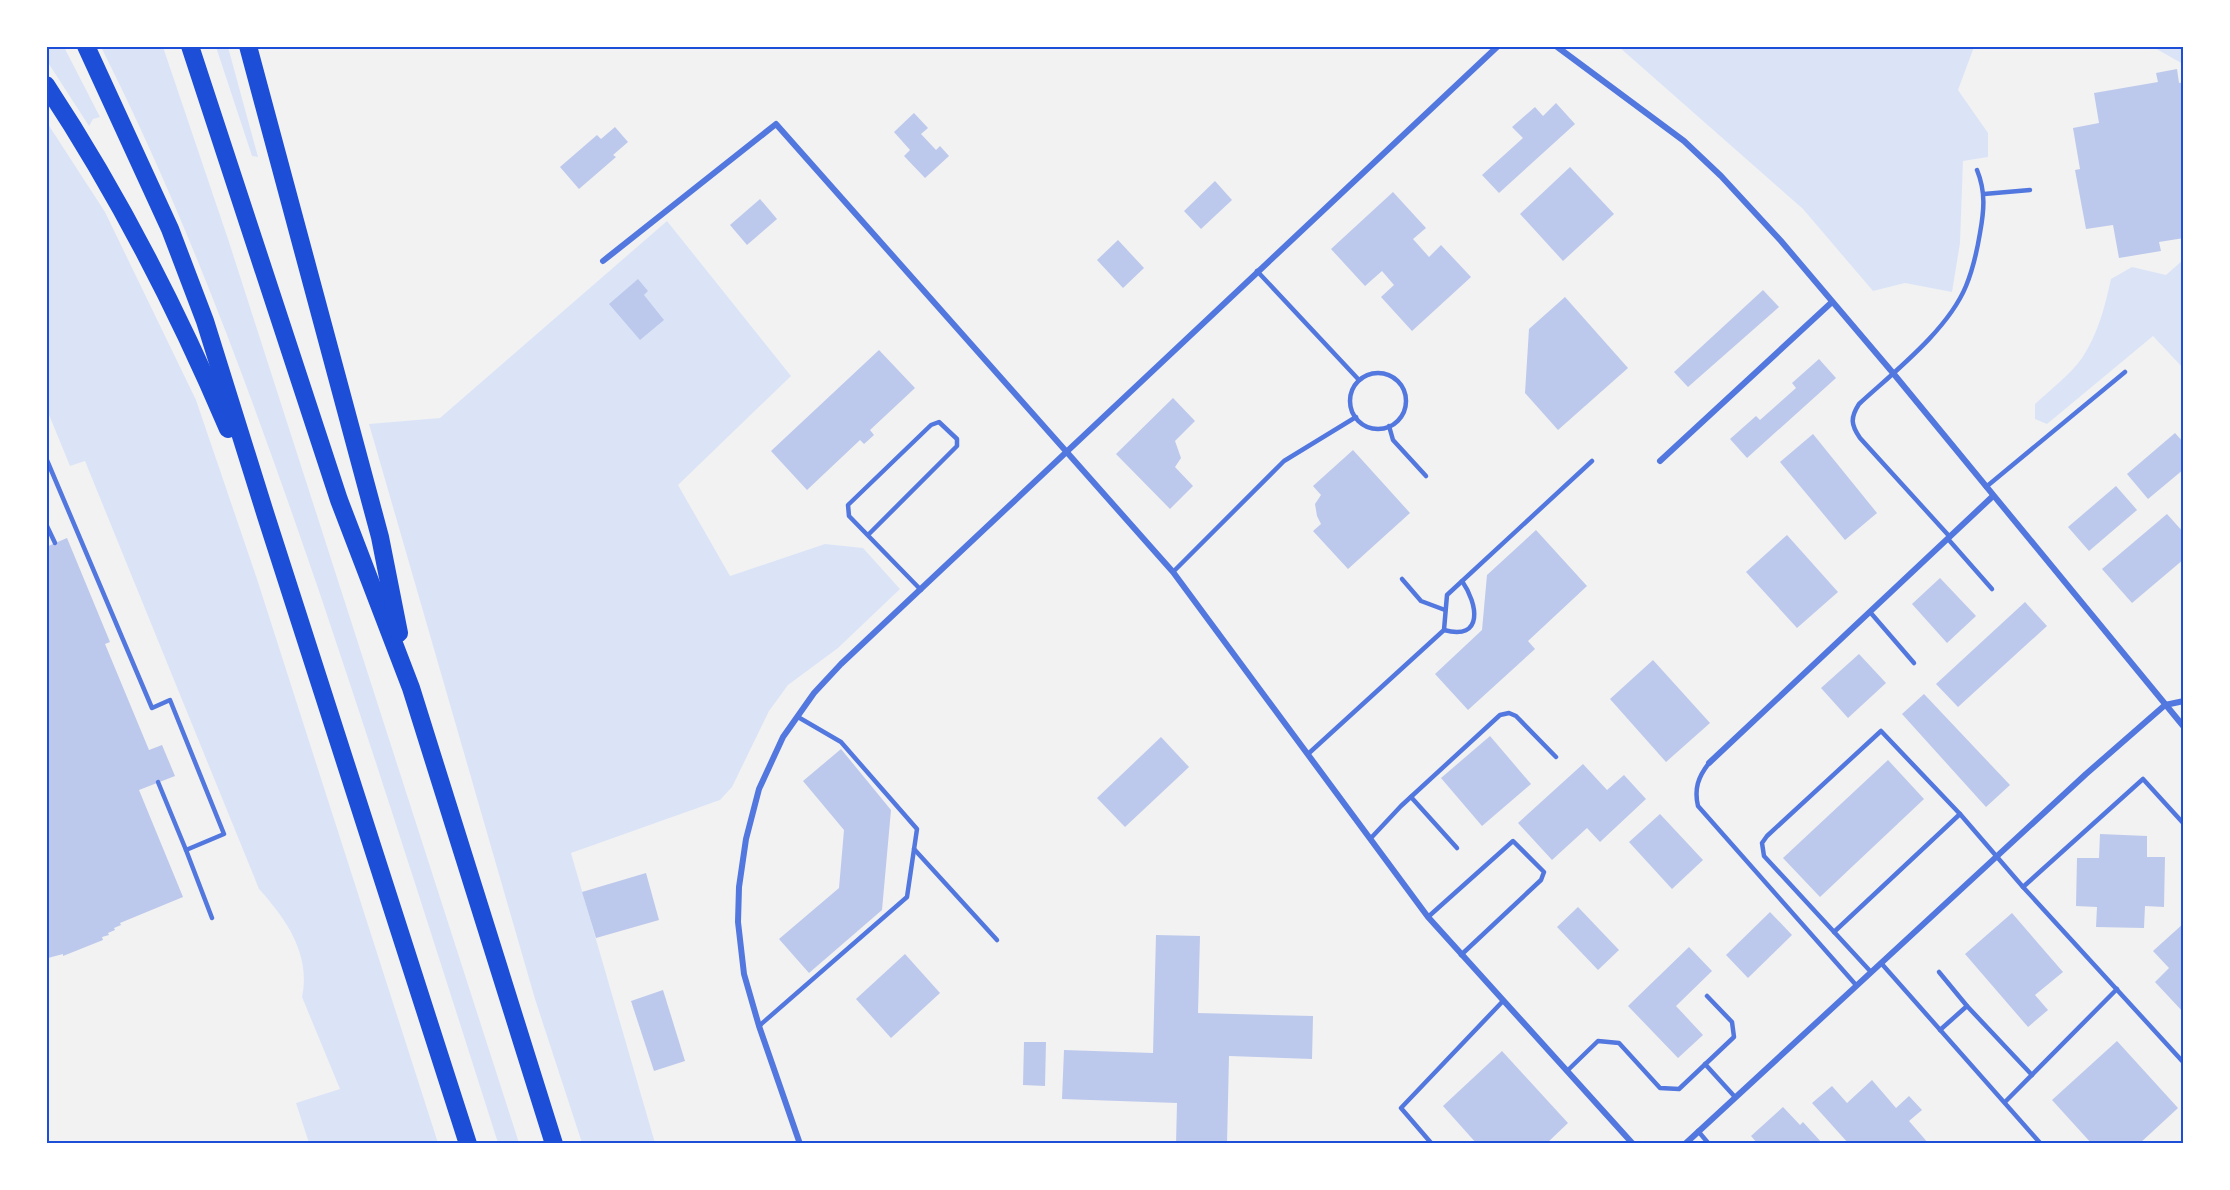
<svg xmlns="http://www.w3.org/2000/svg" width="2230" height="1190" font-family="Karla,sans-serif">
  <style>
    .green { fill: #dbe4f7 }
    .building { fill: #bdc9ec }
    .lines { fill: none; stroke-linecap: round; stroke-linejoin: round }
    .service { stroke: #5277de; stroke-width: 4.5 }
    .minor { stroke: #5277de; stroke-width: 6 }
    .motorway { stroke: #1d4ed8; stroke-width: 18 }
    .neatline { fill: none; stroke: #1d4ed8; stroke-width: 2 }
  </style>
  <rect width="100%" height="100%" fill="#f2f2f2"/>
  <g class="green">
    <path d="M 47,46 L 64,47 L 100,117 L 93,119 L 89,126 L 47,61 Z"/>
    <path d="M 101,47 L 163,47 L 229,242 L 519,1143 L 498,1143 C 440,961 382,778 321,597 C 257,410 190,223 101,47 Z"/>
    <path d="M 216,47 L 228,47 L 258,157 L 252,156 Z"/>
    <path d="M 1619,47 L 1974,47 L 1958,90 L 1988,133 L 1988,157 L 1963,161 L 1960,243 L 1952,292 L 1905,283 L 1873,291 L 1803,209 Z"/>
    <path d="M 2153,47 L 2183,47 L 2183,64 Z"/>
    <path d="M 46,121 L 105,212 L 196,400 L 257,579 L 438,1143 L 311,1144 L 308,1140 L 296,1103 L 340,1089 L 302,997 C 311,954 286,919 259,889 L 85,461 L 70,466 L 47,410 Z"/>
    <path d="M 667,221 L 791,376 L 678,485 L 730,576 L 825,544 L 863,548 L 900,589 L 838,648 L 788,685 L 769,711 L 732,787 L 720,800 L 571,853 L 655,1143 L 582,1143 L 535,999 L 369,424 L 440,418 Z"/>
    <path d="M 2183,260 L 2183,368 L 2153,336 L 2047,424 L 2035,419 L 2035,404 C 2051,389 2070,375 2082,358 C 2098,334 2105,306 2111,279 L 2132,267 L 2166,275 Z"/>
  </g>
  <g class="building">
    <path d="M 2177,69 L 2179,83 L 2184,82 L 2184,238 L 2159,242 L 2161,251 L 2119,258 L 2113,225 L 2086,229 L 2075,170 L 2080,169 L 2073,128 L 2099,123 L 2094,93 L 2158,82 L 2156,73 Z"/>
    <path d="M 1556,103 L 1575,124 L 1499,193 L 1482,175 L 1523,138 L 1512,127 L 1535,107 L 1543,116 Z"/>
    <path d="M 914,113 L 928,128 L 921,134 L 936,150 L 940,146 L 949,156 L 925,178 L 904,156 L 910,150 L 894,132 Z"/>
    <path d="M 615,127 L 628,142 L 613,155 L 616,157 L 579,189 L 560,167 L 597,135 L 601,139 Z"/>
    <path d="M 1570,167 L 1614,214 L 1563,261 L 1520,214 Z"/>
    <path d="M 1215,181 L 1232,200 L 1201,229 L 1184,211 Z"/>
    <path d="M 1393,192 L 1426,228 L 1413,239 L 1429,257 L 1441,245 L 1471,277 L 1412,331 L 1381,297 L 1394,285 L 1382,271 L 1365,286 L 1331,249 Z"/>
    <path d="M 760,199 L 777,219 L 747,245 L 730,225 Z"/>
    <path d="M 1118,240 L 1144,268 L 1123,288 L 1097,260 Z"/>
    <path d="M 638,279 L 648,291 L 644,295 L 664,320 L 640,340 L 609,304 Z"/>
    <path d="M 1763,290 L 1779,307 L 1688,387 L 1674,372 Z"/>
    <path d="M 1565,297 L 1628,368 L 1558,430 L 1525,393 L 1529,329 Z"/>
    <path d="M 879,350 L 915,388 L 870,430 L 874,435 L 864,444 L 860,440 L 807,490 L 771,451 Z"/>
    <path d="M 1819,359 L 1836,378 L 1747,458 L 1730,439 L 1756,416 L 1760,420 L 1796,388 L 1792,383 Z"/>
    <path d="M 1173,398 L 1195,421 L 1175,441 L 1181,458 L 1175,467 L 1193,486 L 1170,509 L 1116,454 Z"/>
    <path d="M 2175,433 L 2184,443 L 2184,469 L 2148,499 L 2127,474 Z"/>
    <path d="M 1813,434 L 1877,513 L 1845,540 L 1780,462 Z"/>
    <path d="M 1353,450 L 1410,513 L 1348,569 L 1313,531 L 1321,524 L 1317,516 L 1315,504 L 1321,495 L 1313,486 Z"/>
    <path d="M 2116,486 L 2137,510 L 2089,551 L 2068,527 Z"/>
    <path d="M 2167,514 L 2184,533 L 2184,559 L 2132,603 L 2102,569 Z"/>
    <path d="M 1536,530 L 1587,586 L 1528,641 L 1535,649 L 1468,710 L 1435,674 L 1482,630 L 1487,575 Z"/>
    <path d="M 1787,535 L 1838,592 L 1797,628 L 1746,572 Z"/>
    <path d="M 67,538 L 110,642 L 105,644 L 149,750 L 162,745 L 175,776 L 139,790 L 183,897 L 120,923 L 121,925 L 114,928 L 115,930 L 108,933 L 109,935 L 102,937 L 103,940 L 63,956 L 63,954 L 48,958 L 46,956 L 46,547 Z"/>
    <path d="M 1940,578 L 1976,616 L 1947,643 L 1912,604 Z"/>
    <path d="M 2025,602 L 2047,626 L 1958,707 L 1936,684 Z"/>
    <path d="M 1859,654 L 1886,683 L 1848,718 L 1821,688 Z"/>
    <path d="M 1653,660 L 1710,723 L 1666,762 L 1610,699 Z"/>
    <path d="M 1924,694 L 2010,785 L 1986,807 L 1902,714 Z"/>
    <path d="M 1490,736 L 1531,784 L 1482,826 L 1441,778 Z"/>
    <path d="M 1161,737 L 1189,767 L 1125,827 L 1097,798 Z"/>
    <path d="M 841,749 L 891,810 L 882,910 L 809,973 L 779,939 L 839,888 L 844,830 L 803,781 Z"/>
    <path d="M 1888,760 L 1924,799 L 1820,897 L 1783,858 Z"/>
    <path d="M 1583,764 L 1607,790 L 1624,775 L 1646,799 L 1600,842 L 1587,828 L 1552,860 L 1518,823 Z"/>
    <path d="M 1660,814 L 1703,860 L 1672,889 L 1629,842 Z"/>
    <path d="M 2100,834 L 2147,836 L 2147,857 L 2165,857 L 2164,907 L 2145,906 L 2144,928 L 2096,927 L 2097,907 L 2076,906 L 2077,858 L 2099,858 Z"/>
    <path d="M 646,873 L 659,920 L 596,938 L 582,892 Z"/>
    <path d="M 1578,907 L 1619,950 L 1598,970 L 1557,927 Z"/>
    <path d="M 1770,912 L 1792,935 L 1748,978 L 1726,955 Z"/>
    <path d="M 2012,913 L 2063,972 L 2035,995 L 2048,1010 L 2028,1027 L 1965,954 Z"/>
    <path d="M 2184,923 L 2184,1013 L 2155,982 L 2169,968 L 2153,951 Z"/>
    <path d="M 1156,935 L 1200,936 L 1198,1013 L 1313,1016 L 1312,1059 L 1229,1056 L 1227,1144 L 1176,1144 L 1177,1103 L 1062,1099 L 1064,1050 L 1153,1053 Z"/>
    <path d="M 1689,947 L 1712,971 L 1676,1006 L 1703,1035 L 1678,1058 L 1628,1006 Z"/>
    <path d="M 905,954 L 940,993 L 891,1038 L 856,999 Z"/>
    <path d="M 663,990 L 685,1061 L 654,1071 L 631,1001 Z"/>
    <path d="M 2117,1041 L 2178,1108 L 2139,1144 L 2092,1144 L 2052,1100 Z"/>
    <path d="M 1024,1042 L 1046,1042 L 1045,1086 L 1023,1085 Z"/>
    <path d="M 1502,1051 L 1568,1123 L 1546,1144 L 1477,1144 L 1443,1106 Z"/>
    <path d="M 1872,1080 L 1896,1108 L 1909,1096 L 1922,1110 L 1909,1121 L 1929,1144 L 1849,1144 L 1812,1103 L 1832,1086 L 1847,1103 Z"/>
    <path d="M 1783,1107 L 1800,1125 L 1803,1122 L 1823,1144 L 1758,1144 L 1751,1136 Z"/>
  </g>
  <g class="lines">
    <g class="service">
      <path d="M 1984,194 L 2030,190"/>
      <path d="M 1257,271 L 1359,380"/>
      <circle cx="1378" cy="401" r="28"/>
      <path d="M 1389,426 L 1393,440 L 1426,476"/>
      <path d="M 46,458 L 152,708 L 170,700 L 224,834 L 186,850 L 212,918"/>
      <path d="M 1986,487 L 2125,372"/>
      <path d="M 46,524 L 55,543"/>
      <path d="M 868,535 L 957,446 L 957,439 L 939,422 L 931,425 L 848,505 L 849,516 L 921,590"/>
      <path d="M 1950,537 L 1860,438 C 1851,425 1850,418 1859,404 C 1894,372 1948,330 1966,286 C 1973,269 1977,251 1980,233 C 1984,211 1986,192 1977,170"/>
      <path d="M 1948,539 L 1992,589"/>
      <path d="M 1173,572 L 1284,461 L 1356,417"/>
      <path d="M 1402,579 L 1421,601 L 1445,610"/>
      <path d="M 1870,612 L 1914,663"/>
      <path d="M 1444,630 C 1484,641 1478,604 1462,581"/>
      <path d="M 1308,754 L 1444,630 L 1447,595 L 1592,461"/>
      <path d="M 1709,763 C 1698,777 1694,789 1698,806 L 1856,985"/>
      <path d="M 158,782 L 186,850"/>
      <path d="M 1411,797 L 1457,848"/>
      <path d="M 1371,838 L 1401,806 L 1500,715 L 1509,713 L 1516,716 L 1556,757"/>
      <path d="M 914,849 L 997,940"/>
      <path d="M 2023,887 L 2184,1063"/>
      <path d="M 1428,917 L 1513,841 L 1544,872 L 1541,880 L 1461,955"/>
      <path d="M 1834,932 L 1960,814"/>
      <path d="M 1881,963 L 2041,1144"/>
      <path d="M 1871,972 L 1764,856 L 1762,843 L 1767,836 L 1881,731 L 1960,814 L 2023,887 L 2143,779 L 2184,824"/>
      <path d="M 1939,972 L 1967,1006"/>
      <path d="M 759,1026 L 907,897 L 917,829 L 841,742 L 798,717"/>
      <path d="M 1940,1030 L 1967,1006 L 2032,1075"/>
      <path d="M 1705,1064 L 1735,1097"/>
      <path d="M 1567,1071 L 1598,1041 L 1619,1043 L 1660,1088 L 1679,1089 L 1734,1037 L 1732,1022 L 1707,996"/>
      <path d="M 2005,1102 L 2117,989"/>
      <path d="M 1698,1131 L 1709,1144"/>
      <path d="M 1432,1144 L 1401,1108 L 1503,1001"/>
    </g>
    <g class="minor">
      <path d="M 1556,46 L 1684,141 L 1721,176 L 1781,241 L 1893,373 L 2184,727"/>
      <path d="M 603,261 L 776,124 L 1173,572 L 1428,917 L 1633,1144"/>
      <path d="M 1660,461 L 1832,302"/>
      <path d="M 2165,705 L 2184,701"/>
      <path d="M 1709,763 L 1993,496"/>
      <path d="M 800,1144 L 759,1026 L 744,974 L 738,922 L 739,887 L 746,839 L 759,789 L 783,737 L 814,693 L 841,664 L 1498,46"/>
      <path d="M 1685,1144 L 2086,774 L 2165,705"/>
    </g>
    <g class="motorway">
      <path d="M 86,46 L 170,229 L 205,321 L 266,516 L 468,1144"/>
      <path d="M 190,46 L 339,500 L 411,688 L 554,1144"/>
      <path d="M 248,46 L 380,537 L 399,633"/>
      <path d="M 46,85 C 118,194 177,309 228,429"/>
    </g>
  </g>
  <rect width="2230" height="1190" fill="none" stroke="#ffffff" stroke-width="96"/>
  <rect x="48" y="48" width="2134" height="1094" class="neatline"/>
</svg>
